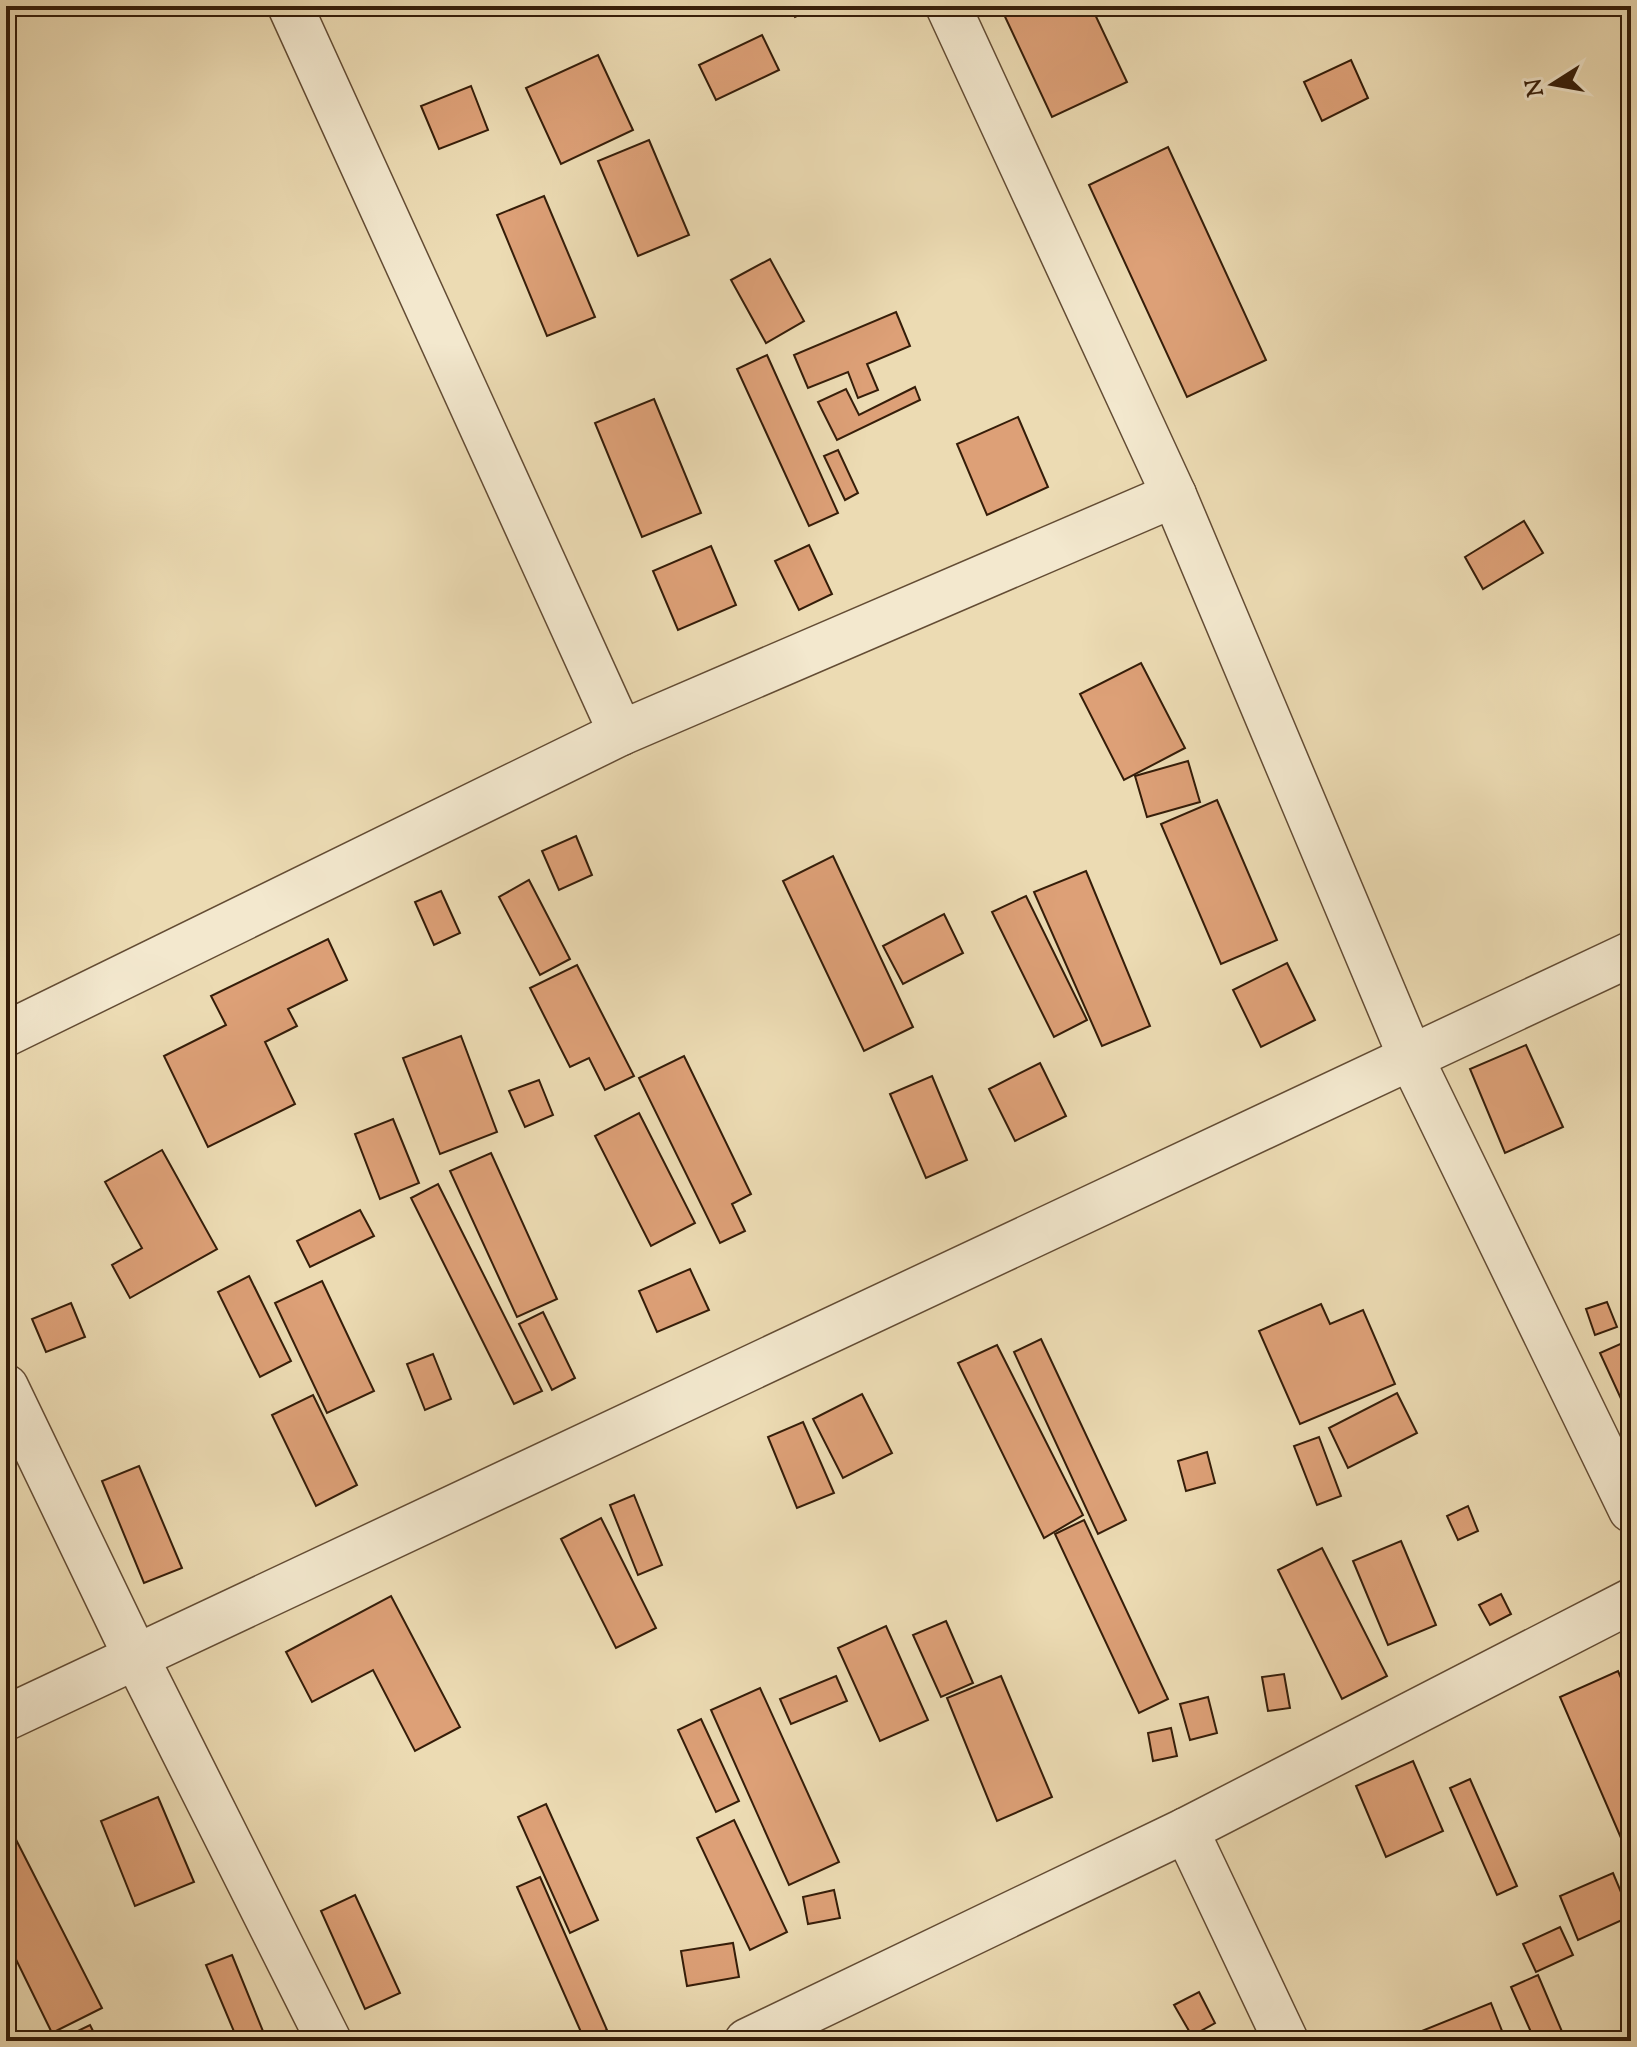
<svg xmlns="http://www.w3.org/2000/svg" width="1637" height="2047" font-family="'Sorts Mill Goudy',serif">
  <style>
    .building { fill: #dda077; stroke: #351d09; stroke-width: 2 }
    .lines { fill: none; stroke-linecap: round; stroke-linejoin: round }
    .minor-casing { stroke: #634c34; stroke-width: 47 }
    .minor { stroke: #f3e8ce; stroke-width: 44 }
  </style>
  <rect width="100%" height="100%" fill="#ecdbb3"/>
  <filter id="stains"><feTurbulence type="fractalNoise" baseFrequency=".0025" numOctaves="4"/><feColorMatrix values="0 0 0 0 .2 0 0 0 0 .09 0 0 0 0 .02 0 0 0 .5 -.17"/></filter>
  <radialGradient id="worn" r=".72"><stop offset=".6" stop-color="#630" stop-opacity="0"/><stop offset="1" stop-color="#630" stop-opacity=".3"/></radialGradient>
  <g class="building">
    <path d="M 789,6 L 818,6 L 795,17 Z"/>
    <path d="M 1000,6 L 1091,6 L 1127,82 L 1052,117 Z"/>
    <path d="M 762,35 L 779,70 L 716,100 L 699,65 Z"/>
    <path d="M 598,55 L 633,130 L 561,164 L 526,88 Z"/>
    <path d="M 1351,60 L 1368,98 L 1322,121 L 1304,82 Z"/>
    <path d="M 471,86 L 488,130 L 439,149 L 421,106 Z"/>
    <path d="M 649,140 L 689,235 L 638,256 L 598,161 Z"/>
    <path d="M 1168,147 L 1266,360 L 1187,397 L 1089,185 Z"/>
    <path d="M 544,196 L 595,317 L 547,336 L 497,215 Z"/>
    <path d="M 770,259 L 804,321 L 766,343 L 731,280 Z"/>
    <path d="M 896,312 L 910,346 L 867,364 L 878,390 L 858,398 L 848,372 L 808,388 L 794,355 Z"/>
    <path d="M 767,355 L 838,513 L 809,526 L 737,369 Z"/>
    <path d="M 915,387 L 920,400 L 837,440 L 818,402 L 846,389 L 859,415 Z"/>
    <path d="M 654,399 L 701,513 L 642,537 L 595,423 Z"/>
    <path d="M 1018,417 L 1048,487 L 987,515 L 957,444 Z"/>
    <path d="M 838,450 L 858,493 L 845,500 L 824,456 Z"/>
    <path d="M 1524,521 L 1543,553 L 1483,589 L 1465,557 Z"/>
    <path d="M 809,545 L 832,594 L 799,610 L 775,561 Z"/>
    <path d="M 711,546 L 736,605 L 678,630 L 653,571 Z"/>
    <path d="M 1141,663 L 1185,748 L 1124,780 L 1080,694 Z"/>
    <path d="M 1188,761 L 1200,802 L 1147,817 L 1135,776 Z"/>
    <path d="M 1217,800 L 1277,940 L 1221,964 L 1161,824 Z"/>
    <path d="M 576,836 L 592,875 L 559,890 L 542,851 Z"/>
    <path d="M 833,856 L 913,1027 L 864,1051 L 783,881 Z"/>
    <path d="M 1086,871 L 1150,1026 L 1102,1046 L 1034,892 Z"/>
    <path d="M 529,880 L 570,959 L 540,975 L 499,897 Z"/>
    <path d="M 441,891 L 460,933 L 434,945 L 415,902 Z"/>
    <path d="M 1026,896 L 1087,1020 L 1054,1037 L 992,912 Z"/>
    <path d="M 944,914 L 963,953 L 903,984 L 883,946 Z"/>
    <path d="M 328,939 L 347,980 L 288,1009 L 297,1026 L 265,1042 L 295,1104 L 208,1147 L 164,1056 L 226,1025 L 211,996 Z"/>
    <path d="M 1287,963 L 1315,1020 L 1261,1047 L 1233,990 Z"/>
    <path d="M 577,965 L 634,1076 L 605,1090 L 589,1058 L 570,1067 L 530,988 Z"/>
    <path d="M 461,1036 L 497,1132 L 440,1154 L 403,1058 Z"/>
    <path d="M 1526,1045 L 1563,1127 L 1505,1153 L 1470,1069 Z"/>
    <path d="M 684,1056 L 751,1194 L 732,1204 L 745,1231 L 720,1243 L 639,1078 Z"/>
    <path d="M 1040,1063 L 1066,1116 L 1015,1141 L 989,1089 Z"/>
    <path d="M 932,1076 L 967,1160 L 926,1178 L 890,1094 Z"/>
    <path d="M 539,1080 L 553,1115 L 525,1127 L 509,1091 Z"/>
    <path d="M 639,1113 L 695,1223 L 651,1246 L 595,1136 Z"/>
    <path d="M 393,1119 L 419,1183 L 380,1199 L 355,1134 Z"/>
    <path d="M 162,1150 L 217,1249 L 130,1298 L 112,1265 L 142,1248 L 105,1182 Z"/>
    <path d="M 491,1153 L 557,1299 L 517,1317 L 450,1171 Z"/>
    <path d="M 438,1184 L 542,1391 L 514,1404 L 411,1198 Z"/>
    <path d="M 360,1210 L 374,1236 L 310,1267 L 297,1241 Z"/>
    <path d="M 690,1269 L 709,1310 L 657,1332 L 639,1291 Z"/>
    <path d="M 249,1276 L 291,1361 L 260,1377 L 218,1292 Z"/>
    <path d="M 322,1281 L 374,1391 L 327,1413 L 275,1303 Z"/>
    <path d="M 1607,1302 L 1617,1327 L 1595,1335 L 1586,1309 Z"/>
    <path d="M 71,1303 L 85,1337 L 46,1352 L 32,1319 Z"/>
    <path d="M 1321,1304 L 1330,1324 L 1363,1310 L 1395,1384 L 1300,1424 L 1259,1331 Z"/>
    <path d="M 543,1312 L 575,1378 L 552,1390 L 519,1324 Z"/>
    <path d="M 1041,1339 L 1126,1520 L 1098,1534 L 1014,1352 Z"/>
    <path d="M 1627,1341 L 1631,1351 L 1631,1397 L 1622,1401 L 1600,1353 Z"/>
    <path d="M 997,1345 L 1083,1515 L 1044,1538 L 958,1363 Z"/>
    <path d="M 433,1354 L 451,1399 L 425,1410 L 407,1364 Z"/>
    <path d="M 1397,1393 L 1417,1433 L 1348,1468 L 1329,1428 Z"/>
    <path d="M 862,1394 L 892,1453 L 843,1478 L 813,1419 Z"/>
    <path d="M 313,1395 L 357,1485 L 316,1506 L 272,1415 Z"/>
    <path d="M 803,1422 L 834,1493 L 797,1508 L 768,1437 Z"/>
    <path d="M 1319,1437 L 1341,1496 L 1317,1505 L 1294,1446 Z"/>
    <path d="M 1207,1452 L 1215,1483 L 1186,1491 L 1178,1461 Z"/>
    <path d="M 139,1466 L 182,1568 L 144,1583 L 102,1481 Z"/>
    <path d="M 634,1495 L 662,1565 L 638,1575 L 610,1505 Z"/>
    <path d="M 1468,1506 L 1478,1531 L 1458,1540 L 1447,1516 Z"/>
    <path d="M 601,1518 L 656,1628 L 616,1648 L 561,1539 Z"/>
    <path d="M 1084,1520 L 1168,1699 L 1139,1713 L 1055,1534 Z"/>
    <path d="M 1401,1541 L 1436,1625 L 1388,1645 L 1353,1561 Z"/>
    <path d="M 1322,1548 L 1387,1676 L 1342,1699 L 1278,1570 Z"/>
    <path d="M 1501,1594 L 1511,1614 L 1490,1625 L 1479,1605 Z"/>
    <path d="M 391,1596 L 460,1727 L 415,1751 L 373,1670 L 312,1702 L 286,1652 Z"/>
    <path d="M 946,1621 L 973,1683 L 941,1697 L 913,1635 Z"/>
    <path d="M 886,1626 L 928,1720 L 880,1741 L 838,1648 Z"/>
    <path d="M 1618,1671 L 1631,1701 L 1631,1861 L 1560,1697 Z"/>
    <path d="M 1284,1674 L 1290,1708 L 1268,1711 L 1262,1677 Z"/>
    <path d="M 836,1676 L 847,1701 L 791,1724 L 780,1699 Z"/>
    <path d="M 1001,1676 L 1052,1797 L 997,1821 L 947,1698 Z"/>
    <path d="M 760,1688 L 839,1862 L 789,1885 L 711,1710 Z"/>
    <path d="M 1208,1697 L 1217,1733 L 1190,1740 L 1180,1704 Z"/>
    <path d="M 701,1719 L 739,1801 L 716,1812 L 678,1730 Z"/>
    <path d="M 1171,1728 L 1177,1756 L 1153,1761 L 1148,1733 Z"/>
    <path d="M 1413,1761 L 1443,1831 L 1386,1857 L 1356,1786 Z"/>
    <path d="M 1470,1779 L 1517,1886 L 1497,1895 L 1450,1788 Z"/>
    <path d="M 158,1797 L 194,1882 L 135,1906 L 101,1821 Z"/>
    <path d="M 546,1804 L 598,1920 L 570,1933 L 518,1817 Z"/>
    <path d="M 6,1820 L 102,2008 L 52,2033 L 6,1939 Z"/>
    <path d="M 734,1820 L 787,1932 L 750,1950 L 697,1838 Z"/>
    <path d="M 1613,1873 L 1631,1916 L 1578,1940 L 1560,1896 Z"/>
    <path d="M 540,1877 L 607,2030 L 585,2041 L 517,1887 Z"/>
    <path d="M 834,1890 L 840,1918 L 808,1924 L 803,1897 Z"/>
    <path d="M 355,1895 L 400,1993 L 365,2009 L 321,1911 Z"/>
    <path d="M 1560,1927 L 1573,1955 L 1536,1972 L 1523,1944 Z"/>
    <path d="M 733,1943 L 739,1977 L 687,1986 L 681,1951 Z"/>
    <path d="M 232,1955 L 267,2041 L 238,2041 L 206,1965 Z"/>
    <path d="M 1538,1975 L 1566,2041 L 1535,2041 L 1511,1987 Z"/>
    <path d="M 1199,1992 L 1215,2023 L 1192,2036 L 1174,2005 Z"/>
    <path d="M 1491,2003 L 1506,2041 L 1397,2041 Z"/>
    <path d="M 90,2025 L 98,2041 L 57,2041 Z"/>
  </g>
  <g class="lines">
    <g class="minor-casing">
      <g id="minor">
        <path d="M 290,6 L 621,733"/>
        <path d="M 948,6 L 1174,495 L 1411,1058 L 1631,1510"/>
        <path d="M 6,1034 L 621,733 L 1174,495"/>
        <path d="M 6,1387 L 136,1657 L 329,2041"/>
        <path d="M 6,1718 L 1631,954"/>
        <path d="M 1186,1830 L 1286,2041"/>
        <path d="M 747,2041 L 1186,1830 L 1631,1601"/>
      </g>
    </g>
    <use href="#minor" class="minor"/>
  </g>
  <rect width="1637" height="2047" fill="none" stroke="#ecdbb3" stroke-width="32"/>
  <rect x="8" y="8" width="1621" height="2031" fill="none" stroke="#351d09" stroke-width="4"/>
  <rect x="16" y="16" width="1605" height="2015" fill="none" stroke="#351d09" stroke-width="2"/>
  <g transform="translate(1553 84) rotate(259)" stroke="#f3e8ce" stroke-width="6" paint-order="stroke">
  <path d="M0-6L14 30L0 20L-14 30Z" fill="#351d09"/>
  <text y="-12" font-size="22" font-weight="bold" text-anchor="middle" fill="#351d09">N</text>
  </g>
  <rect width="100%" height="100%" filter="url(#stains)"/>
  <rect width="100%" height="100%" fill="url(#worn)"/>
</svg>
